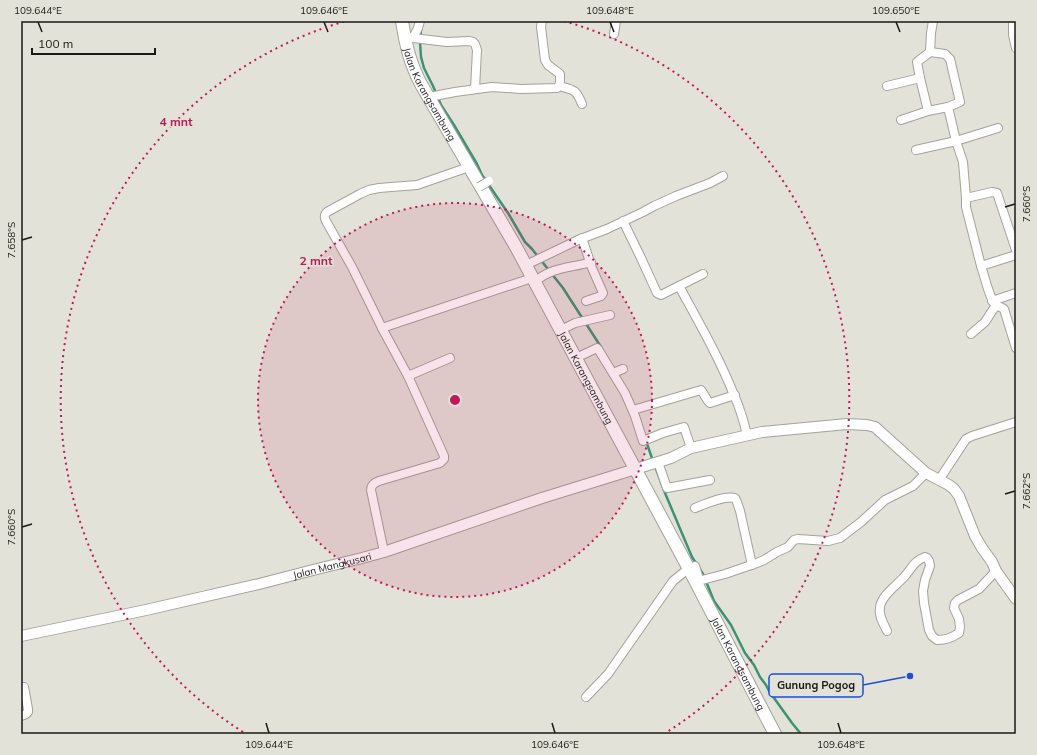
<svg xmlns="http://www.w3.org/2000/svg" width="1037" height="755" font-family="Mulish,sans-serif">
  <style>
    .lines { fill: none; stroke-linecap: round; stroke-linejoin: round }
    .stream { stroke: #409174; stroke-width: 2.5 }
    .minor-casing { stroke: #a3a39a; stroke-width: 10 }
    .tertiary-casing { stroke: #a3a39a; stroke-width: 12 }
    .secondary-casing { stroke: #a3a39a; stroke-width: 14 }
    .minor { stroke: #fff; stroke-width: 8 }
    .tertiary { stroke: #fff; stroke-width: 10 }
    .secondary { stroke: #fff; stroke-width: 12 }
    .minor-bridge-casing { stroke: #a3a39a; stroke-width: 10; stroke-linecap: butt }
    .minor-bridge { stroke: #fff; stroke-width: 8 }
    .ticks { fill: none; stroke: #1a1916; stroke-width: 1.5 }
    .ring { fill: none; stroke: #c2185b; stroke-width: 2; stroke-dasharray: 2 4 }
    .labels { text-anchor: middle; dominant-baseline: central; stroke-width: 3; stroke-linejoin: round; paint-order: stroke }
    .street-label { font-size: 10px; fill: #1a1916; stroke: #e2e2d8 }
    .centre { fill: #c2185b; stroke: #e2e2d8; stroke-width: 2 }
    .ring-label { font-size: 12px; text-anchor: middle; font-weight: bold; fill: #c2185b; stroke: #e2e2d8; stroke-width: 3; stroke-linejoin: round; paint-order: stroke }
    .leader { fill: none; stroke: #1d4ed8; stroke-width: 1.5 }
    .callout-dot { fill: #1d4ed8; stroke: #e2e2d8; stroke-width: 1.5 }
    .callout { fill: #e2e2d8; stroke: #1d4ed8; stroke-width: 1.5 }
    .callout-label { font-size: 11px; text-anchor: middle; font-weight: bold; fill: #1a1916 }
    .neatline { fill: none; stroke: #1a1916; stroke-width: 1.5 }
    .ticks-label { font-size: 10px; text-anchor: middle; fill: #1a1916 }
  </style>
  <rect width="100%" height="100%" fill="#e2e2d8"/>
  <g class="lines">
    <g class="stream">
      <path d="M 421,29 L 420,42 L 421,57 L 424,68 L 433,86 L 441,105 L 454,125 L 477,164 L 482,175 L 508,213 L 525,242 L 532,249 L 563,288 L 601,347"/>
      <path d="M 646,441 L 653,461"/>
      <path d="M 655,466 L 665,493 L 692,557 L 703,574 L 714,601 L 731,625 L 745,653 L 754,665 L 760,677 L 766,685 L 769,691 L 792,723 L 801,734"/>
    </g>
    <g class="minor-casing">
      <g id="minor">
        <path d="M 933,21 L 931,33 L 930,52 L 917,62 L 920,78 L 928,111 L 948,107 L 956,141 L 963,162 L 966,198 L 966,207 L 981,266"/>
        <path d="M 1013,21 L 1013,35 L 1016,48"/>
        <path d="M 614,34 L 616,21"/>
        <path d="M 409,37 L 413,38 L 418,28 L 420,21"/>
        <path d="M 413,38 L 447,42 L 469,41 L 473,42 L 475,44 L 477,50 L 475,89"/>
        <path d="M 930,52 L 945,54 L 950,59 L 960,102 L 948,107"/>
        <path d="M 559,86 C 574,90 576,89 582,104"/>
        <path d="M 887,86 L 920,78"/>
        <path d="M 429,97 L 455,92 L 492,87 L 521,89 L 557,88 L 560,84 L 560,74 L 548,65 L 545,60 L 541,27 L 542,21"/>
        <path d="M 901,120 L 928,111"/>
        <path d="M 916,150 L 956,141 L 998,128"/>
        <path d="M 966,198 L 992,192 L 997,193 L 1016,250"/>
        <path d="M 623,221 L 641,258 L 657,293 L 661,295 L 703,274"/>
        <path d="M 582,238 L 592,268 L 603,293 L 601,296 L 586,301"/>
        <path d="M 1016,255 L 981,266 C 984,274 990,301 996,305 C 999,307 1001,307 1004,309 L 1016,348"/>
        <path d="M 526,265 L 578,240 L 607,229 L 643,212 L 654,206 L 676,196 L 710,183 L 723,176"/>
        <path d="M 535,282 C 550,267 572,268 591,262"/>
        <path d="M 679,286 C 698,321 719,357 734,395 C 740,408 744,422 747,435"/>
        <path d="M 992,301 L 1016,293"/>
        <path d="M 382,328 L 532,278"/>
        <path d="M 561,330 L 575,323 L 610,315"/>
        <path d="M 971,334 L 985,322 L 996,305"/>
        <path d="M 576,358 L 597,348 L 598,349 L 625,393 L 635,416 L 643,441 L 663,433 L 684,427 L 691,448"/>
        <path d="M 613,373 L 623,369"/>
        <path d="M 408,376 L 450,358"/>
        <path d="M 633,410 L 701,390 C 705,395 706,400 710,403 L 735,395"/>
        <path d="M 658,462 L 667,488 L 710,480"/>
        <path d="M 939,480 L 966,439 L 972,436 L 1016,422"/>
        <path d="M 695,508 C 705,504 724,495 735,498 L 737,502 L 740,511 L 752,565"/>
        <path d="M 384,552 L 371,490 C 371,485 374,483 379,481 L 440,463 L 444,459 L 444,456 L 408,376 L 382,328 L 352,267 L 326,221 C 324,217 324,215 327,212 L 360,194 L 369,190 L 379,188 L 417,185 L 469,167"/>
        <path d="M 887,631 C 884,624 878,616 880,607 C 882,595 897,585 905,576 C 911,569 915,560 925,557 L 927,558 L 929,561 L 930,566 L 925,580 L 923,591 L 924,603 L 929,630 L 932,636 L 937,640 C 946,640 951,638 959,633 L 960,627 L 959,619 L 954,608 L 955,603 L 958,600 L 979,589 L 996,571"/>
        <path d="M 586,697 L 608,674 L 673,581 L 689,568 L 695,566 L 699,579 L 702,580 L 725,574 L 757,563 L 764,560 L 777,552 L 788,547 L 794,540 L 798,539 L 828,541 L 840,538 L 861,522 L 885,500 L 913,486 L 926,473"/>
        <path d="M 21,716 L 26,714 L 28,712 L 28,709 L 24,687"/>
      </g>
    </g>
    <g class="tertiary-casing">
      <g id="tertiary">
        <path id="s1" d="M 21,636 L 146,610 L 259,584 L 317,569 L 362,558 L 384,552 L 542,498 L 671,458 L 691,448 L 762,432 L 847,424 L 867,425 L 875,427 L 926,473 L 949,485 L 954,489 L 959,496 L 975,536 L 982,548 L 992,562 L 996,571 L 1016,599"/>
      </g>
    </g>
    <g class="secondary-casing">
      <g id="secondary">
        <path id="s2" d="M 402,21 C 406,46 410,64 422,86 L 516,247 L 689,569 L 775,734"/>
      </g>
    </g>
    <use href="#minor" class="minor"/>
    <use href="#tertiary" class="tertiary"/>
    <use href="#secondary" class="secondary"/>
    <g class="minor-bridge-casing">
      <path id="minor-bridge" d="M 479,187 L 489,181"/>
    </g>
    <use href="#minor-bridge" class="minor-bridge"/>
  </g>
  <path class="ticks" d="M 38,22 L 42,32M 324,22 L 328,32M 610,22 L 614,32M 896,22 L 900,32M 1005,207 L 1015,204M 22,240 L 32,237M 1005,494 L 1015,491M 22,527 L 32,524M 266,723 L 269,733M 552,723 L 555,733M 838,723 L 841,733"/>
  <circle cx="455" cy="400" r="197" fill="#c2185b" fill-opacity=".12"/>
  <g class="ring">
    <circle cx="455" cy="400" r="197"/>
    <path d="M243 732A394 394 0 0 1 346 21M564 21A394 394 0 0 1 667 732"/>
  </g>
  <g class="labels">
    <g class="street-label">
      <text stroke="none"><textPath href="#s2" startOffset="79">Jalan Karangsambung</textPath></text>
      <text stroke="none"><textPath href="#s2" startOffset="403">Jalan Karangsambung</textPath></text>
      <text stroke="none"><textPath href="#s1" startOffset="319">Jalan Mangkusari</textPath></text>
      <text stroke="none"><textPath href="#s2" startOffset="727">Jalan Karangsambung</textPath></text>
    </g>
  </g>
  <circle cx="455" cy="400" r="6" class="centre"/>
  <g class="ring-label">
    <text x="176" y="126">4 mnt</text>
    <text x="316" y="265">2 mnt</text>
  </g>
  <path class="leader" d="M910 676L863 685"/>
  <circle class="callout-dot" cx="910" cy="676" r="4"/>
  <rect class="callout" x="769" y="674" width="94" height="23" rx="4"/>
  <g class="callout-label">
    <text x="816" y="689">Gunung Pogog</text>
  </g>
  <rect width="1037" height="755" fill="none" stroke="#e2e2d8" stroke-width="44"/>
  <path d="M32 48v6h123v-6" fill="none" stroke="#1a1916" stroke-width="2"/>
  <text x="38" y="48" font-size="12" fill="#1a1916" stroke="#e2e2d8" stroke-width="3" paint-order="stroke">100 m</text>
  <rect x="22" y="22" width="993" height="711" class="neatline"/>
  <g class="ticks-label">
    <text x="38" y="14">109.644°E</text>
    <text x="324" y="14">109.646°E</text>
    <text x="610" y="14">109.648°E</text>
    <text x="896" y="14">109.650°E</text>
    <text transform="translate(1026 204) rotate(-90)" y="4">7.660°S</text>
    <text transform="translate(11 240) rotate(-90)" y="4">7.658°S</text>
    <text transform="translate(1026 491) rotate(-90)" y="4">7.662°S</text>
    <text transform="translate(11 527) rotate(-90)" y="4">7.660°S</text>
    <text x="269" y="748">109.644°E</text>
    <text x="555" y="748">109.646°E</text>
    <text x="841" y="748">109.648°E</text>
  </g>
</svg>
